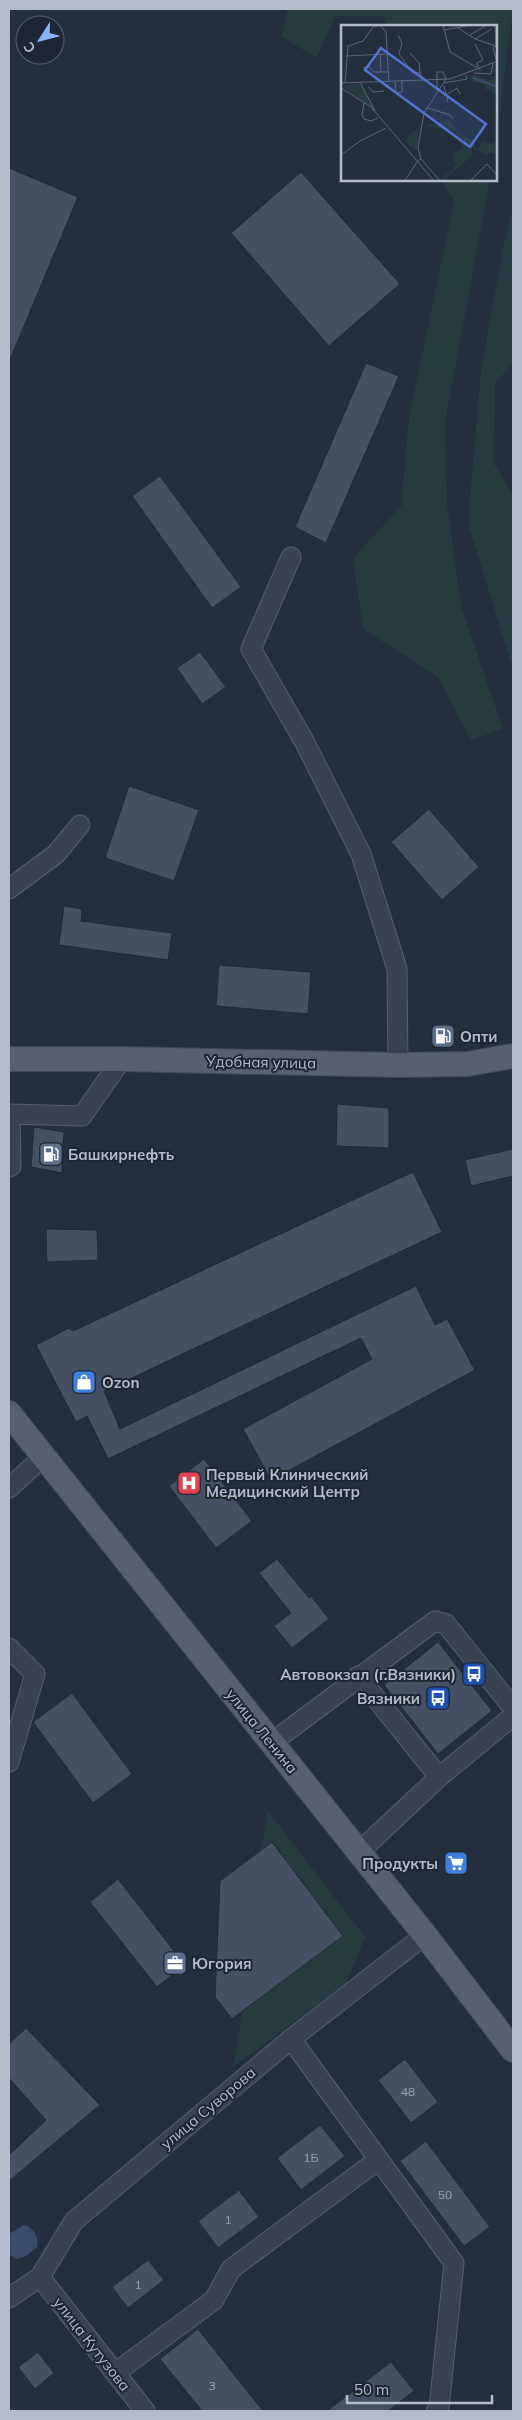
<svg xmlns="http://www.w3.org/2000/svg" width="522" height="2420" font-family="Mulish,sans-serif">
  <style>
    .green { fill: #263c3f }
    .water { fill: #394c67 }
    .building { fill: #455162; stroke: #1f2835 }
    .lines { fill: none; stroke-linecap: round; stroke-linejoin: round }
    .minor-casing { stroke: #565f6c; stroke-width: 21 }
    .major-casing { stroke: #414a57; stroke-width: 26 }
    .minor { stroke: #38414e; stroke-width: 19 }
    .major { stroke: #56606e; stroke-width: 24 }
    .labels { text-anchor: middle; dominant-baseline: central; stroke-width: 4; stroke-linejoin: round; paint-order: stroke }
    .number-label { font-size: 12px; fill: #98a1af }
    .poi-label { font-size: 15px; font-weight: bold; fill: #b4bcc9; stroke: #1d2633; text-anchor: start }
    .street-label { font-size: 15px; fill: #b4bcc9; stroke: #1d2633 }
    .inset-river { fill: none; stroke: #394c67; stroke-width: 2.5 }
    .inset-road { fill: none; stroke: #5e6776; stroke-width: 1 }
    .view { fill: #5274d3; fill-opacity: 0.15; stroke: #5274d3; stroke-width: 2.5 }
    .inset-edge { fill: none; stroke: #b4bcc9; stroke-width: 2.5 }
  </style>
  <rect width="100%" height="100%" fill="#242f3e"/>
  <g class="green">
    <path d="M 288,9 L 513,9 L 496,142 L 496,26 L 388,26 L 384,16 L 335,16 L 317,58 L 282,37 Z"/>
    <path d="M 441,180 L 490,180 L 445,421 L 447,504 L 461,606 L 503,729 L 471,740 L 438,677 L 363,629 L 353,558 L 401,507 L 409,418 L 454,201 Z"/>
    <path d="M 513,208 L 513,364 L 495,383 L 494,464 L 513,495 L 513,669 L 468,523 L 481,371 L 504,243 Z"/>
    <path d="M 268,1811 L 365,1937 L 346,1983 L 233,2067 L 241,2019 L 249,1918 Z"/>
  </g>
  <path class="water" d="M 24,2225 C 34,2228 39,2236 37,2247 L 26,2256 L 16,2259 L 9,2254 L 9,2234 Z"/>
  <g class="building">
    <path d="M 9,168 L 78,197 L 9,362 Z"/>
    <path d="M 301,172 L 400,284 L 329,346 L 231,233 Z"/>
    <path d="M 366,363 L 399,376 L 326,543 L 295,527 Z"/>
    <path d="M 160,476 L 241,587 L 212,608 L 132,496 Z"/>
    <path d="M 200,652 L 226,687 L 202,704 L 177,668 Z"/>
    <path d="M 129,786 L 199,810 L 174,881 L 105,858 Z"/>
    <path d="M 429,809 L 479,867 L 442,900 L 391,842 Z"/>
    <path d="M 64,906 L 82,909 L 81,921 L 172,933 L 168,960 L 59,945 Z"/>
    <path d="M 219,965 L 311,972 L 308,1014 L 216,1006 Z"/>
    <path d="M 337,1104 L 389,1108 L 389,1148 L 336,1146 Z"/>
    <path d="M 34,1127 L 64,1132 L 62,1173 L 31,1167 Z"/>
    <path d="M 513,1149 L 513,1176 L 471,1186 L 465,1160 Z"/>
    <path d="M 413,1172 L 442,1232 L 104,1391 L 120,1429 L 416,1286 L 435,1325 L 447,1319 L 475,1370 L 271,1480 L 243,1429 L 372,1359 L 361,1338 L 108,1459 L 87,1416 L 76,1422 L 36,1345 L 69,1328 L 73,1331 Z"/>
    <path d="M 46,1229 L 97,1230 L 98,1260 L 47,1262 Z"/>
    <path d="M 204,1459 L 252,1521 L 216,1548 L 169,1486 Z"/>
    <path d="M 277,1559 L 309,1598 L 311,1596 L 329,1619 L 292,1648 L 274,1626 L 291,1613 L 259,1573 Z"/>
    <path d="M 438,1642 L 492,1711 L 438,1754 L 384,1685 Z"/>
    <path d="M 72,1693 L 132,1774 L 93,1803 L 33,1722 Z"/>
    <path d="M 272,1842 L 343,1936 L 232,2019 L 215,1997 L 220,1881 Z"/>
    <path d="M 118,1879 L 185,1965 L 157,1987 L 90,1902 Z"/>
    <path d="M 26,2028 L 100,2105 L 9,2181 L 9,2155 L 46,2120 L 9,2078 L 9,2044 Z"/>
    <path d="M 405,2059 L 438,2102 L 411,2123 L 378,2080 Z"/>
    <path d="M 320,2125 L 345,2156 L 301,2190 L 277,2158 Z"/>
    <path d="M 426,2141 L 490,2227 L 464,2246 L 400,2161 Z"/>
    <path d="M 239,2190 L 259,2217 L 218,2248 L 198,2221 Z"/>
    <path d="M 148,2260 L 164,2280 L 128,2308 L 112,2287 Z"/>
    <path d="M 198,2329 L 263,2411 L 202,2411 L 160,2359 Z"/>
    <path d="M 38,2352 L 54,2373 L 35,2389 L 18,2367 Z"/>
    <path d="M 391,2362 L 414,2391 L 388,2411 L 327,2411 Z"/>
  </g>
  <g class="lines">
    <g class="minor-casing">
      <g id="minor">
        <path d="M 291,557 L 251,649 L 304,741 L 361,854 L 397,969 L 398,1065"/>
        <path d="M 9,889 L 56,854 L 80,825"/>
        <path d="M 9,1167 L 11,1166 L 10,1114 L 82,1116 L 122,1059"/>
        <path d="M 9,1488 L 43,1457"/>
        <path d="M 9,1648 L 35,1674 L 9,1762"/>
        <path d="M 358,1676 L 439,1777"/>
        <path d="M 271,1743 L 435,1621 L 446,1624 L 513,1708"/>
        <path d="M 359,1852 L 439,1777 L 513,1716"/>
        <path d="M 291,2039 L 454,2263 L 439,2408 L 436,2411"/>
        <path d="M 40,2277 L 145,2411"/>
        <path d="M 9,2298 L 40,2277 L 74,2221 L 291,2039 L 425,1935"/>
        <path d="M 115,2373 L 214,2300 L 231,2269 L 378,2160"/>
      </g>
    </g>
    <g class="major-casing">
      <g id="major">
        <path d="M 9,1059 L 122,1059 L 398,1065 L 467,1064 L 513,1056"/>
        <path d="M 9,1413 L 425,1935 L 513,2050"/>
      </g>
    </g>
    <use href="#minor" class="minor"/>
    <use href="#major" class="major"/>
  </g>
  <defs>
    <g id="fuel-square" transform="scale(1.25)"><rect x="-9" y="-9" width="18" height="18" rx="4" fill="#5c6f8a" stroke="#1d2633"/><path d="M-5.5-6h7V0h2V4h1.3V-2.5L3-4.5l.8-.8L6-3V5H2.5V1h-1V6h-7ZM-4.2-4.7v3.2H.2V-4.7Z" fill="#fff"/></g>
    <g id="shop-square" transform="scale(1.25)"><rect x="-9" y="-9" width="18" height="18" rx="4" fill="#3f7fe0" stroke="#1d2633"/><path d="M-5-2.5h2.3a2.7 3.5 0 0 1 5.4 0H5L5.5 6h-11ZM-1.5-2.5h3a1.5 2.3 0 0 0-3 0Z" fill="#fff"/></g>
    <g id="hospital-square" transform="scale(1.25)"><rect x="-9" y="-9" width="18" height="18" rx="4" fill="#e0444e" stroke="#1d2633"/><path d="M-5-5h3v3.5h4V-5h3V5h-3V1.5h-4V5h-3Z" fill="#fff"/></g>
    <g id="bus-square" transform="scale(1.25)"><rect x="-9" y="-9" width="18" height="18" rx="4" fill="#1a4fb4" stroke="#1d2633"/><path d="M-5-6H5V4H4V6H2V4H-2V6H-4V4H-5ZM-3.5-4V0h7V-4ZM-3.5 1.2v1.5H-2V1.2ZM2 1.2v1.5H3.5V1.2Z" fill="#fff"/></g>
    <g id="supermarket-square" transform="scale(1.25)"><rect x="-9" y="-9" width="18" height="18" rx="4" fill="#3f7fe0" stroke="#1d2633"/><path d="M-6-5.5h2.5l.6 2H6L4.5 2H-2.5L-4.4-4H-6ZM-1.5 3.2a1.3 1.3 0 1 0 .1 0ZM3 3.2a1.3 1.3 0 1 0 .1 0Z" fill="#fff"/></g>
    <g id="office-square" transform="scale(1.25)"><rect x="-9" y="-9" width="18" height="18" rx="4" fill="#5c6f8a" stroke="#1d2633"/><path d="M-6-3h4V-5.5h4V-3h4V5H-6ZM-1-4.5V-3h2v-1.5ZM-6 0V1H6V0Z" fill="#fff"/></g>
  </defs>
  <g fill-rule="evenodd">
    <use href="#fuel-square" x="443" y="1036"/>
    <use href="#fuel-square" x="51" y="1154"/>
    <use href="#shop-square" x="84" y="1382"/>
    <use href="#hospital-square" x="189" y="1483"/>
    <use href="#bus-square" x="474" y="1674"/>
    <use href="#bus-square" x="438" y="1698"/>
    <use href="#supermarket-square" x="456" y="1863"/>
    <use href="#office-square" x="175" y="1963"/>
  </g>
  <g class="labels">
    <g class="number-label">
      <text x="408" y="2091">48</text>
      <text x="311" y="2157">1Б</text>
      <text x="445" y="2194">50</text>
      <text x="228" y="2219">1</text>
      <text x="138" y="2284">1</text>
      <text x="212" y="2385">3</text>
    </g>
    <g class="poi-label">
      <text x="460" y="1036">Опти</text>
      <text x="68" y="1154">Башкирнефть</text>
      <text x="102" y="1382">Ozon</text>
      <text x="206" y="1474">Первый Клинический<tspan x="206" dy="17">Медицинский Центр</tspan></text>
      <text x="456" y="1674" text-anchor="end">Автовокзал (г.Вязники)</text>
      <text x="420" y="1698" text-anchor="end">Вязники</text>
      <text x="438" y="1863" text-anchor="end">Продукты</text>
      <text x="192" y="1963">Югория</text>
    </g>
    <g class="street-label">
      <text transform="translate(261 1062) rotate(1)">Удобная улица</text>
      <text transform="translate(262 1731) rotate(51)">улица Ленина</text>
      <text transform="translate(208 2108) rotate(-40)">улица Суворова</text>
      <text transform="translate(92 2344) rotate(52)">улица Кутузова</text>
    </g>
  </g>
  <g transform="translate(341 25)">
    <rect width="156" height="156" fill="#242f3e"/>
    <path d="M 133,50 L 147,55 L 151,55 L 151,51 L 155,52 L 156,76 L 156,71 L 143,63 L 144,60 L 130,56 L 128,51 ZM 18,59 L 22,63 L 30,82 L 3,63 L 5,60 ZM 107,95 L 122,112 L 133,115 L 135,110 L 134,125 L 113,105 L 98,98 ZM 92,99 L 108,103 L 133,129 L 102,156 L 100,154 L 116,140 L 112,135 L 113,128 L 122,123 L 110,106 L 83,101 ZM 79,102 L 76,117 L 76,126 L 65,117 L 69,109 ZM 156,115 L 156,128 L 145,129 L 135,125 L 142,116 L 152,119 Z" fill="#263c3f"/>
    <path class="inset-river" d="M 132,53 L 157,62"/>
    <path class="inset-road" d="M 102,0 L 109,27 L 140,45M 154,0 L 155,21M 117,3 L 134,14 L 155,21 L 152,23 L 156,37M 103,5 L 131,0M 57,10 L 61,18 L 58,29 L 72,48 L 79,47 L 81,55M 129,10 L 146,0M 134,14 L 151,4M 134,19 L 142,35 L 136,38 L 137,42M 69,28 L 78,38 L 79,47M 39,29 L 40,47M 5,31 L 45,29M 22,43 L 27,41 L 33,47 L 48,47M 133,48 L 150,49 L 152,39M 19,57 L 34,86M 54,57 L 55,68 L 61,67 L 61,56M 0,58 L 109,54 L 157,36M 4,58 L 7,21 L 22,16 L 32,2 L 39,0 L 45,7 L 48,57M 103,58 L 126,54 L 125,50M 103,61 L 107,77M 27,62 L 32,67 L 43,66M 0,63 L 30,82 L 94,157M 96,65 L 96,47 L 102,47 L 105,54M 106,69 L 116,63 L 119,69M 23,78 L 21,90 L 23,94 L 30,96 L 37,93M 87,83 L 109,90 L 112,94M 0,130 L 19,116 L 45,103M 80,134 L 100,157M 77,136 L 80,134 L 77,123 L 83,88 L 105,54M 63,157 L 76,137M 128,157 L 146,139 L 157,151"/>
    <path class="view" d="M 40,23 L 145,99 L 129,122 L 24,45 Z"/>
    <rect width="156" height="156" class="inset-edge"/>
  </g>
  <rect width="522" height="2420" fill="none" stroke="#b4bcc9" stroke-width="20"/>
  <g transform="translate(40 40) rotate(234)"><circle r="24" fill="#1d2633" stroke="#59626f"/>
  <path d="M0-4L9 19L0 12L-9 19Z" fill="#8ab4f8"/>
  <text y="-8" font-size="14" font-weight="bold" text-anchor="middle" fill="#b4bcc9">С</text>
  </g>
  <path d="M347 2395v8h145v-8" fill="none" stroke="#b4bcc9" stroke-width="2.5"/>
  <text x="354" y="2395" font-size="15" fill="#b4bcc9" stroke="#1d2633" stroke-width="4" paint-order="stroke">50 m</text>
</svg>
